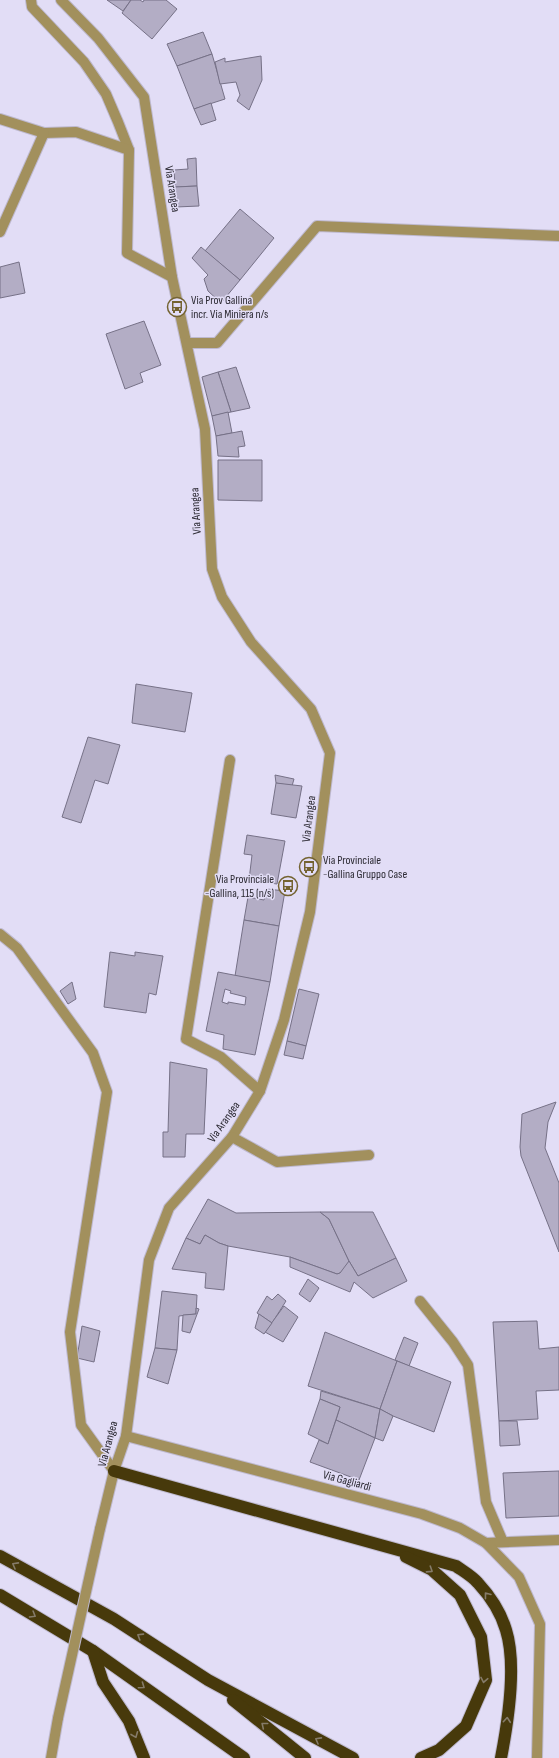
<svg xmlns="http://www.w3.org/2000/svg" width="559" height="1758" font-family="'Sofia Sans Condensed',sans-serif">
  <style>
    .building { fill: #b3adc5; stroke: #767187; fill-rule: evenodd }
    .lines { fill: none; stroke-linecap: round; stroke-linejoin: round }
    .minor-casing { stroke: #beb9cf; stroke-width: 12 }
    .highway-casing { stroke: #beb9cf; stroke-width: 14 }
    .minor { stroke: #a2905d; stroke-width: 10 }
    .highway { stroke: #47390b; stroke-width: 12 }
    .minor-bridge-casing { stroke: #beb9cf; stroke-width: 12; stroke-linecap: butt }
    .minor-bridge { stroke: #a2905d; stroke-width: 10 }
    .oneway { stroke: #857b69 }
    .labels { text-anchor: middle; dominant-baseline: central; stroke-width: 3; stroke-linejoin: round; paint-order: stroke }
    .street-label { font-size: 12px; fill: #2c2a33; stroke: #e2ddf6 }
    .poi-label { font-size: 12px; fill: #2c2a33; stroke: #e2ddf6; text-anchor: start }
  </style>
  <rect width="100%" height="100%" fill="#e2ddf6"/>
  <g class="building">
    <path d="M 107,0 L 131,0 L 123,11 Z"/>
    <path d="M 131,0 L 140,0 L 143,2 L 144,0 L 166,0 L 177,9 L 152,39 L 122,13 Z"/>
    <path d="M 203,32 L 212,54 L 177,66 L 167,44 Z"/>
    <path d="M 212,54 L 225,99 L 194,109 L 177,66 Z"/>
    <path d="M 261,56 L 262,80 L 249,110 L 237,101 L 240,95 L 236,82 L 220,84 L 215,62 L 225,58 L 225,62 Z"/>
    <path d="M 211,103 L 216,120 L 201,125 L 194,109 Z"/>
    <path d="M 196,158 L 197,186 L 175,187 L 174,170 L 188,169 L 187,159 Z"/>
    <path d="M 197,186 L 199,206 L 176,207 L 175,187 Z"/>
    <path d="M 240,209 L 274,238 L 240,280 L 205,251 Z"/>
    <path d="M 201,247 L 240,280 L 221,303 L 208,291 L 204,279 L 208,275 L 192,258 Z"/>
    <path d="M 19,262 L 25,293 L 0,298 L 0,267 Z"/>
    <path d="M 144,321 L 161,365 L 140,373 L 143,382 L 125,389 L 106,334 Z"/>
    <path d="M 236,367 L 250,408 L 231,412 L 218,372 Z"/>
    <path d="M 218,372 L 231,412 L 212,416 L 202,377 Z"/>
    <path d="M 228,412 L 232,433 L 216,436 L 212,416 Z"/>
    <path d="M 242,431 L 245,446 L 238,447 L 239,457 L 218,456 L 216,436 Z"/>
    <path d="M 218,460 L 262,460 L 262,501 L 218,500 Z"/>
    <path d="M 136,684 L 192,693 L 185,732 L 132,723 Z"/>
    <path d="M 88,737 L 120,745 L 108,784 L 95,780 L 81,823 L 62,817 Z"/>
    <path d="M 275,775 L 294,779 L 292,786 L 276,783 Z"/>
    <path d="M 276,783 L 302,786 L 296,818 L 271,814 Z"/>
    <path d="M 247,835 L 285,841 L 277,884 L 249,880 L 252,855 L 244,854 Z"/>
    <path d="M 267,889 L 285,891 L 279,926 L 244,920 L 248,897 L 264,900 Z"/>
    <path d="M 244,920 L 279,926 L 270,982 L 235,976 Z"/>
    <path d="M 110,952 L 135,956 L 135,952 L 163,956 L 156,995 L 149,993 L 146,1013 L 104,1007 Z"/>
    <path d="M 218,972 L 270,982 L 255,1055 L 223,1049 L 224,1035 L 206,1031 ZM 225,989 L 231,991 L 230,993 L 246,997 L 245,1005 L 228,1002 L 228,1004 L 222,1002 Z"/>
    <path d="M 72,982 L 76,999 L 68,1004 L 60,991 Z"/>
    <path d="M 299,989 L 319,994 L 306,1046 L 287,1041 Z"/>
    <path d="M 287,1041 L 306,1046 L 303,1059 L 284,1055 Z"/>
    <path d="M 170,1062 L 207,1069 L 204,1134 L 186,1134 L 185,1157 L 163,1157 L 163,1132 L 168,1132 Z"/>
    <path d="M 556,1102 L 548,1122 L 545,1148 L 559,1183 L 559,1252 L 521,1156 L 520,1147 L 522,1114 Z"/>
    <path d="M 208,1199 L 236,1213 L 320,1212 L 329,1219 L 349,1261 L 349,1264 L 340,1273 L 337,1274 L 290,1257 L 228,1246 L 219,1243 L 205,1235 L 200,1244 L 186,1238 Z"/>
    <path d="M 320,1212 L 373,1212 L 396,1258 L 358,1276 L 349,1261 L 329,1219 Z"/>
    <path d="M 205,1235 L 219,1243 L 228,1246 L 224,1290 L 205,1288 L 206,1273 L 172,1269 L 186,1238 L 200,1244 Z"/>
    <path d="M 290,1257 L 337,1274 L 340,1273 L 349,1261 L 358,1276 L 396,1258 L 407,1281 L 373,1298 L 354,1282 L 350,1292 L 290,1267 Z"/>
    <path d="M 308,1279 L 319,1288 L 310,1302 L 299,1294 Z"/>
    <path d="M 162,1291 L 197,1295 L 196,1314 L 179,1316 L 177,1350 L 155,1348 Z"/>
    <path d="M 278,1294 L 286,1301 L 272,1323 L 257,1313 L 267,1296 L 272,1300 Z"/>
    <path d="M 284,1306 L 298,1317 L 283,1342 L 265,1332 Z"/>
    <path d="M 196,1308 L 199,1309 L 190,1333 L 182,1331 L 183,1315 L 196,1314 Z"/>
    <path d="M 259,1314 L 272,1323 L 264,1334 L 255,1328 Z"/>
    <path d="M 537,1321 L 539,1349 L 559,1347 L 559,1390 L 536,1391 L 538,1419 L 499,1421 L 493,1322 Z"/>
    <path d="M 82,1326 L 100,1331 L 94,1362 L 77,1358 Z"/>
    <path d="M 325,1332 L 397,1361 L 380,1409 L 308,1386 Z"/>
    <path d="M 404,1337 L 418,1343 L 409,1366 L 395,1360 Z"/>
    <path d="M 155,1348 L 177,1350 L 168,1384 L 147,1377 Z"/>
    <path d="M 397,1361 L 451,1382 L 434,1432 L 393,1416 L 380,1409 Z"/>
    <path d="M 321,1391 L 380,1409 L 375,1438 L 336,1420 L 340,1407 L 320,1399 Z"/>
    <path d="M 320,1399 L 340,1407 L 328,1444 L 308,1434 Z"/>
    <path d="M 380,1409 L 393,1416 L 383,1441 L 375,1438 Z"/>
    <path d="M 336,1420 L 375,1438 L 359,1480 L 310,1462 L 319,1440 L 328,1444 Z"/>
    <path d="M 499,1421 L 517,1421 L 520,1445 L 500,1446 Z"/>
    <path d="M 559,1471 L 559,1516 L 506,1518 L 503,1473 Z"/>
  </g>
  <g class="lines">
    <g class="minor-casing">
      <g id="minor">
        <path d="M 31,0 L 32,7 L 84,62 L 106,94 L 118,122 L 129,150 L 127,253 L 172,277"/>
        <path d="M 61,0 L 98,38 L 144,97 L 172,277 L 205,429 L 212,569 L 222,597 L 251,642 L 311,709 L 330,753 L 310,912 L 284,1020 L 260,1091 L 232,1137 L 169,1208 L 149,1260 L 126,1436 L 114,1471 L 100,1529"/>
        <path d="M 0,119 L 44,133 L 76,132 L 129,150"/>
        <path d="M 0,232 L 44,133"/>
        <path d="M 187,343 L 217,343 L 317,226 L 559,236"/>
        <path d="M 230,760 L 186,1039 L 221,1057 L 260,1091"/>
        <path d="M 0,934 L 17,948 L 93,1053 L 107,1092 L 70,1332 L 81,1425 L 114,1471"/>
        <path d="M 232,1137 L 277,1162 L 369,1155"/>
        <path d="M 420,1301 L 453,1342 L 468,1365 L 486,1502 L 503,1542"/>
        <path d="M 126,1436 L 422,1514 L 460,1528 L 486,1543 L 559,1540"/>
        <path d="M 486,1543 L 519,1577 L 540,1624 L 537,1758"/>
        <path d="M 51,1758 L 58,1718"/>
      </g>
    </g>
    <g class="highway-casing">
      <g id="highway">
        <path d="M 114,1471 L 456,1566 C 463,1571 472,1576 478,1583 C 490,1596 501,1613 506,1630 C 517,1665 508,1722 501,1758"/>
        <path d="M 0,1556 L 114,1619 L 208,1680 L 353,1758"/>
        <path d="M 406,1557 L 432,1570 L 460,1595 L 481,1637 L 486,1680 L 466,1726 L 439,1750 L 421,1758"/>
        <path d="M 0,1595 L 93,1651 L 244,1758"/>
        <path d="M 93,1651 L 103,1682 L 129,1721 L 144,1758"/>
        <path d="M 233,1700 L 305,1758"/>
      </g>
    </g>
    <use href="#minor" class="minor"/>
    <use href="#highway" class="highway"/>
    <g class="minor-bridge-casing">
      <path id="minor-bridge" d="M 58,1718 L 100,1529"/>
    </g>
    <use href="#minor-bridge" class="minor-bridge"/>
  </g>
  <defs><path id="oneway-chevron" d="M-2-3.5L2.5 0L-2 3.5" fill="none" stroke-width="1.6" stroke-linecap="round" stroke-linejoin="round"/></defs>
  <g class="oneway">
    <use href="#oneway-chevron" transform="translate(15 1565) rotate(-151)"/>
    <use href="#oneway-chevron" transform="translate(430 1570) rotate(33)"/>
    <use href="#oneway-chevron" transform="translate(487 1595) rotate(-128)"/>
    <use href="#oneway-chevron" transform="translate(33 1615) rotate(31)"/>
    <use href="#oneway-chevron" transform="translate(140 1636) rotate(-148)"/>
    <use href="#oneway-chevron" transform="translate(484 1680) rotate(101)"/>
    <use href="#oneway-chevron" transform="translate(142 1686) rotate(35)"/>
    <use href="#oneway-chevron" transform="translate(507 1720) rotate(-85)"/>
    <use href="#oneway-chevron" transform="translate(264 1725) rotate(-141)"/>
    <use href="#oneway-chevron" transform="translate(135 1735) rotate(68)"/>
    <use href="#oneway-chevron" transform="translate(318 1740) rotate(-151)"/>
  </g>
  <defs>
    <g id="bus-ring" transform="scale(1)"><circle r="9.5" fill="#e2ddf6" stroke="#746331" stroke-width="1.5"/><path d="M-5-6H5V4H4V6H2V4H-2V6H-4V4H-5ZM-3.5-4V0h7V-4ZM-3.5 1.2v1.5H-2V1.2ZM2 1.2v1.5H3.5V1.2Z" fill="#746331"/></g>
  </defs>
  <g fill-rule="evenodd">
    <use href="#bus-ring" x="177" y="307"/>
    <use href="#bus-ring" x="309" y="867"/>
    <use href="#bus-ring" x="288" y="886"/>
  </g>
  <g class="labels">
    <g class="street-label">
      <text transform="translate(172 189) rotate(81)">Via Arangea</text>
      <text transform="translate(196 511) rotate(-93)">Via Arangea</text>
      <text transform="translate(309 819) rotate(-83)">Via Arangea</text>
      <text transform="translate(224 1122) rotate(-55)">Via Arangea</text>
      <text transform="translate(108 1444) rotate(-75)">Via Arangea</text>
      <text transform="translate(347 1481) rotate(15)">Via Gagliardi</text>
    </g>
    <g class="poi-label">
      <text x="191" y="300">Via Prov Gallina<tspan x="191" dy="14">incr. Via Miniera n/s</tspan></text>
      <text x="323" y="860">Via Provinciale<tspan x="323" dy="14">-Gallina Gruppo Case</tspan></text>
      <text x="274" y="879" text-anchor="end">Via Provinciale<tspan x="274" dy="14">-Gallina, 115 (n/s)</tspan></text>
    </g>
  </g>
</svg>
